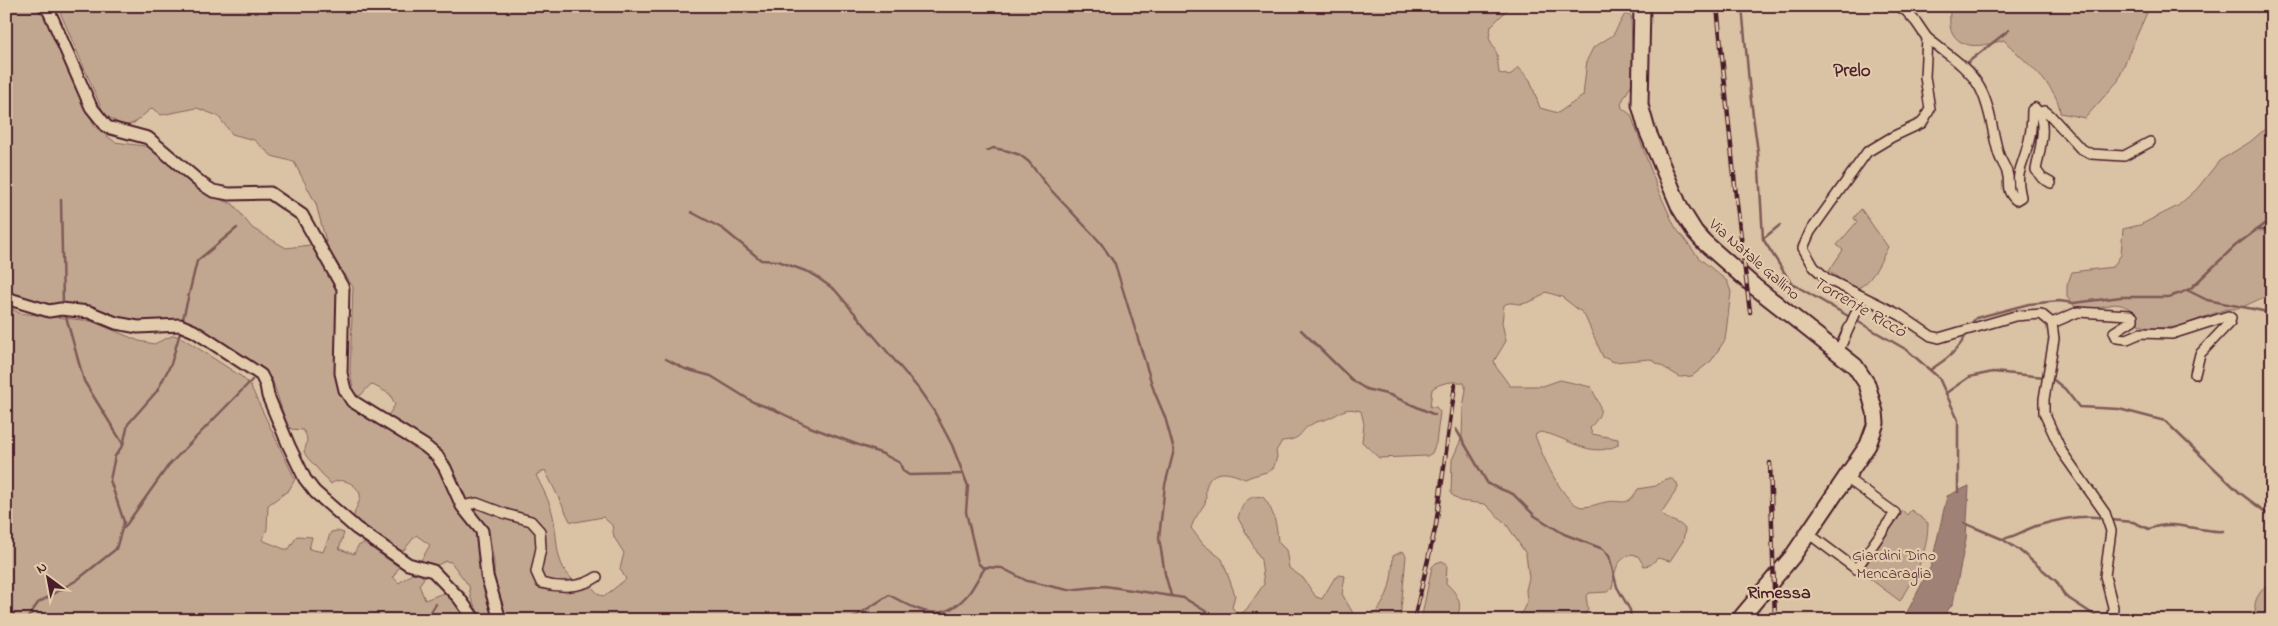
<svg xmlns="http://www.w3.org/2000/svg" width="2278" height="626" font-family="'Indie Flower',sans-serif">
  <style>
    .green { fill: #c2a790; stroke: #86635e; fill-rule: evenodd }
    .water { fill: #a08174; stroke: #7e5a57 }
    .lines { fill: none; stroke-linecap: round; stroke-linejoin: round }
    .stream { stroke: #7e5a57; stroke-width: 2.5 }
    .minor-casing { stroke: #4a1f2b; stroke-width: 12 }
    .tertiary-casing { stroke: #4a1f2b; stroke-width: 15 }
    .primary-casing { stroke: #4a1f2b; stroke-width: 19 }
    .minor { stroke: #e3ccac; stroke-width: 9 }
    .tertiary { stroke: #e3ccac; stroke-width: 11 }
    .primary { stroke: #e3ccac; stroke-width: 15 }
    .rail-casing { stroke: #4a1f2b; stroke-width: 4.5 }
    .rail { stroke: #e3ccac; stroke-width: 2.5; stroke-dasharray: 8; stroke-linecap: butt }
    .labels { text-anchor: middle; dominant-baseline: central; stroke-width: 4.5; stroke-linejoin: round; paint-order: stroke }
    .street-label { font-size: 16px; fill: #4a1f2b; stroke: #e3ccac }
    .park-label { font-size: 16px; fill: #5c333a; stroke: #e3ccac }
    .water-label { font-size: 18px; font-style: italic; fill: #5b333a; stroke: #e3ccac }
    .neighbourhood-label { font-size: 18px; font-weight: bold; fill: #4a1f2b; stroke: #e3ccac }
    .quarter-label { font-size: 19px; font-weight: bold; fill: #4a1f2b; stroke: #e3ccac }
  </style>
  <rect width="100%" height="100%" fill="#dac2a4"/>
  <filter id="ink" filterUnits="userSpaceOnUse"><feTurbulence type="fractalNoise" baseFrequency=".02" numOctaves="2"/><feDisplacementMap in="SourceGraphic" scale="10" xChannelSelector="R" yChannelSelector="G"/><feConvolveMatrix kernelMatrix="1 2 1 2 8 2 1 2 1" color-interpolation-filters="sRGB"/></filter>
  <g filter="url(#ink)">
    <g class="green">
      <path d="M 6,6 L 36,6 L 44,14 L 95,127 L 115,142 L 151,147 L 210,196 L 233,204 L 252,228 L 286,248 L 310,245 L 315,249 L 337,287 L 337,385 L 350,406 L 426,451 L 437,466 L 457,503 L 477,533 L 495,620 L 482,620 L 471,598 L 469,586 L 451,562 L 446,561 L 435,566 L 420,562 L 430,545 L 416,535 L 403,551 L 398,551 L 354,520 C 353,508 362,502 360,494 C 356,483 340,476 331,484 L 307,457 L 304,452 C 307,443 309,438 303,430 L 291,429 L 287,425 L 272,379 L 261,368 L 203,333 L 190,323 L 172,320 L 150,323 L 123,321 L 107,312 L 79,305 L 41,304 L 17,299 L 6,293 Z"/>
      <path d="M 55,6 L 1511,6 L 1491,26 L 1489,38 L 1497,54 L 1499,73 L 1510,76 L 1518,67 L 1530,80 L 1540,108 L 1558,113 L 1583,96 L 1587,60 L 1593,48 L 1613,35 L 1625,14 L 1631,16 L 1633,82 L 1621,103 L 1622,108 L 1631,115 L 1658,190 L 1675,227 L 1699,258 L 1727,281 L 1731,292 L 1725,340 L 1711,361 L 1692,376 L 1680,377 L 1650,359 L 1614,362 L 1603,357 L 1584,314 L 1562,297 L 1546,292 C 1539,298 1530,303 1520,304 C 1514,304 1510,301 1504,305 L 1502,323 L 1506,341 L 1494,361 L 1496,367 L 1510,386 L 1543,386 L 1560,380 L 1591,387 C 1601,409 1606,409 1590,428 L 1592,434 L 1618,439 L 1618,445 C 1588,460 1568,436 1540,432 L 1535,435 C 1540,451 1564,507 1583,507 C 1591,507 1599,503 1606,502 C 1624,499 1626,509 1638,489 L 1656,486 L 1666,479 L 1672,479 L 1677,483 L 1678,488 L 1661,513 C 1667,522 1679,520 1685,529 L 1683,541 L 1670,561 L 1658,558 L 1650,565 L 1644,566 L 1638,556 L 1632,554 C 1614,561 1616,571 1612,588 L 1607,592 L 1589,593 L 1586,597 L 1588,609 L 1582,620 L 1518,620 L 1527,602 L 1526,590 L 1529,578 L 1526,554 L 1507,525 L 1485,504 L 1460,501 L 1451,494 L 1452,460 L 1462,437 L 1463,408 L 1466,390 L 1464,383 C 1455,380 1439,383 1432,389 L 1430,407 L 1436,407 L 1440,412 L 1436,443 L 1432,453 L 1427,456 L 1379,458 L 1362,442 L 1364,424 L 1361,411 C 1342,406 1343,413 1327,419 C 1322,421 1316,421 1312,424 C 1297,432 1305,439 1282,441 L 1276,451 L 1277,457 L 1273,469 C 1265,474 1255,474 1245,479 C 1232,473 1211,466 1206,488 C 1205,493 1207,498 1205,503 C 1200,512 1194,518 1191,528 L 1203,544 L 1222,559 L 1235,595 L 1232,607 L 1235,612 L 1240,614 L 1246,610 L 1264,584 L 1261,560 L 1238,518 C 1242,504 1248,494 1263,497 C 1274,510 1277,526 1278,542 L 1286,550 L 1289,568 L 1303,578 L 1316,597 L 1322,599 L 1334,579 L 1339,575 L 1345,576 L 1342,594 L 1354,615 L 1359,618 L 1371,618 C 1389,600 1392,581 1393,556 L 1403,551 L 1406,556 L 1400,620 L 506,620 L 494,581 L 494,562 L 489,533 L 485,525 L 472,511 L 452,474 L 387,417 L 395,405 L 390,394 L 371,384 L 360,396 L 354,394 L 350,371 L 353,287 L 328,249 L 316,204 L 294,162 L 272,156 L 254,140 L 232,134 L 218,116 L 197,108 L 161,115 L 152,108 L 134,123 L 123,126 L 104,114 L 60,12 ZM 545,470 L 570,521 L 576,522 L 603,517 L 612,525 L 614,537 L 624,553 L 620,569 L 626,579 L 605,596 L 599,595 L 591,586 L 571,589 L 572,579 C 553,561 559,538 552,512 C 549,500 542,488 536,475 Z"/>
      <path d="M 1950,6 L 2150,6 L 2128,55 L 2118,81 L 2085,118 L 2060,113 C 2060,87 2021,59 2004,40 C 1986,45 1961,53 1951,30 C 1949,24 1950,13 1950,6 Z"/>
      <path d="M 2272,123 L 2272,304 L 2264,297 L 2238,309 L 2226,309 L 2178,327 L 2149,328 L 2138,324 L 2138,315 C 2121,301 2115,303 2096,308 C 2090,310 2081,307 2075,307 L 2067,297 L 2067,286 L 2072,272 L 2113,267 L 2121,255 L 2123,229 L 2140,225 L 2178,206 L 2197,189 L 2219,161 L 2250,142 Z"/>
      <path d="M 1861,209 L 1888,247 C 1880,261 1871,287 1853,289 L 1829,271 L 1843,250 L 1837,245 L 1857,222 L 1854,218 Z"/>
      <path d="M 6,305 L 19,313 L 91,321 L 139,341 L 154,344 L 174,335 L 184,339 L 242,377 L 250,385 L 295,479 L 289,490 L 268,505 L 267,529 L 262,540 L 284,549 L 289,549 L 297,536 L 312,537 L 309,549 L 323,552 L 331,532 L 337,531 L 344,533 L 339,549 L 354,554 L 358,546 L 364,543 L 399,567 L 393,577 L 399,583 L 413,573 L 420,574 L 424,578 L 419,585 L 425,600 L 446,592 L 451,596 L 467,620 L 6,620 Z"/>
      <path d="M 1911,510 L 1928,523 C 1927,557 1916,572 1900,601 L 1861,572 L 1903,511 L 1907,515 Z"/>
      <path d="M 1442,561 L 1447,564 L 1446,583 C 1457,594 1465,604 1455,620 L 1421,620 L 1432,567 L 1436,563 Z"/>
      <path d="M 2270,581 L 2272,620 L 2261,620 C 2247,605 2260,592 2270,581 Z"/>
    </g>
    <path class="water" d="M 1969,486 L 1966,539 L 1953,603 L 1941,620 L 1903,620 L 1931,566 L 1947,496 Z"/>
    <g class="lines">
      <g class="stream">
        <path d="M 1742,6 L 1750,93 L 1758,152 L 1763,239 L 1791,283 L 1907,350 L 1939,378 L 1958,420 L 1958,492"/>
        <path d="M 1967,63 L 2009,30"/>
        <path d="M 987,151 L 993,148 L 1008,151 L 1020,155 L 1029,162 L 1049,188 L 1100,242 L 1115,264 L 1154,391 L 1165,417 L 1174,450 L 1165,485 L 1159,538 L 1165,574 L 1171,595"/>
        <path d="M 61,200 L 63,305"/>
        <path d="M 691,212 L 723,229 L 761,260 L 778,261 L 811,273 L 835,290 L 918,388 L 934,411 L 952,445 L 968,486 L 966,512 L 978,563 L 982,567 L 1002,568 L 1027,581 L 1068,590 L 1105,586 L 1184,598 L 1220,620"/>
        <path d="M 2256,230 L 2272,230"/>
        <path d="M 1764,238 L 1780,225"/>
        <path d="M 2187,290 L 2207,300 L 2263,311 L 2272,318"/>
        <path d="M 65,313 L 84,381 L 123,444"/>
        <path d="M 182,323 L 197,261 L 237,228"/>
        <path d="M 1970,325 L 1976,318 L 2029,304 L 2059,301 L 2074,303 L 2121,297 L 2168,297 L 2181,293 L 2191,288 L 2235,246 L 2272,218"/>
        <path d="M 1301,330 L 1353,381 L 1366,389 L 1390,395 L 1435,415"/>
        <path d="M 666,359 L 685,369 L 711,376 L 753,402 L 775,410 L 810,427 L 883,454 L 900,463 L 903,471 L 909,475 L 963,474"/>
        <path d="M 1930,370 C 1947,359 1958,351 1967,333"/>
        <path d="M 2050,377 L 2065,389 L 2079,407 L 2119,409 L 2165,421 L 2240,493 L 2272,517"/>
        <path d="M 1946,393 L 1969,377 L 1993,372 L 2045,377"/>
        <path d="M 1456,429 L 1488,484 L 1513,494 L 1535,516 L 1564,534 L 1603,549 L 1609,556 L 1617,587 L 1630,610 L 1631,620"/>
        <path d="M 2111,520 L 2133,522 L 2149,529 C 2175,518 2198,533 2223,531"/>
        <path d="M 1964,523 L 2002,539 L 2019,550 L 2056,581 L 2065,596 L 2102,620"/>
        <path d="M 124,528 L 168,466 L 252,380"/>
        <path d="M 2002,539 C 2015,537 2024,530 2036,526 C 2056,520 2082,514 2103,518"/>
        <path d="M 6,607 L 15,620"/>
        <path d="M 26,620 L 38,603 L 77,580 L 116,549 L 124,522 L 110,480 L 115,456 L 123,445 L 128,424 L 157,391 L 171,364 L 181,329"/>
        <path d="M 426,620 L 436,604"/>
        <path d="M 850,620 L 889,595 C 920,611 942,626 969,593 C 975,585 979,575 986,567"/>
      </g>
      <g class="minor-casing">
        <g id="minor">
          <path d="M 1898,6 L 1906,11 L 1916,22 L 1927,38 L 1925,77 L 1930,109 L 1922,123 L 1892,137 L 1867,152 L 1810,232 L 1803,248 L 1814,267 L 1827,279 L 1900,315 L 1931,336 L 1939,338 L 2015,316 L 2041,314 L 2052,323 L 2054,339 L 2044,399 L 2044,413 L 2062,452 L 2105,513 L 2111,531 L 2105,576 L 2113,607 L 2112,620"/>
          <path d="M 1927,38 C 1944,52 1969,67 1980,88 C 1991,108 1992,133 1999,155 C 2001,161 2005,166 2007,172 C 2011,184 2004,189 2016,200 L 2021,197 C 2015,172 2021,171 2027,148 C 2031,136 2032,123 2032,110 L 2035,108 C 2049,121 2039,153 2036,170 L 2042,178 L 2051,183"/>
          <path d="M 2040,112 L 2045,111 L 2050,115 L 2080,148 L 2091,154 L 2124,156 L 2150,142"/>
          <path d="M 2052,323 L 2078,312 L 2130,315 L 2133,317 L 2133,320 L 2114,332 L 2117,338 L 2127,339 L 2141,333 L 2172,334 L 2228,316 L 2231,318 L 2230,322 L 2200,354 L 2195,374"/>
          <path d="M 1838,352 L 1863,297"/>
          <path d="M 462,506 L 477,503 L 506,514 L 531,521 L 540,531 L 541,548 L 536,572 L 541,583 C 559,588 581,588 597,577"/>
          <path d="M 1809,534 L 1856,569 L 1895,513 L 1845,477"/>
        </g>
      </g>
      <g class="tertiary-casing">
        <g id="tertiary">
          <path d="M 44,6 L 49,11 L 91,107 L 107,127 L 148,138 L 202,184 L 213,191 L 229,194 L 270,193 L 302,215 L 343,288 L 341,373 L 345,390 L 352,401 L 425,446 L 437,456 L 445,468 L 462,506 L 482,531 L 487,576 L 500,620"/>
          <path d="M 6,298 L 49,311 L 61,309 L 89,312 L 116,323 L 138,327 L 180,325 L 194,331 L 249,367 L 261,375 L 266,385 L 268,396 L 289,446 L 305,479 L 315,492 L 356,528 L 408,564 L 433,571 L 459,598 L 475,620"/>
        </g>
      </g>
      <g class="primary-casing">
        <path id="primary" d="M 1642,6 L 1640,105 L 1647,130 L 1680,208 L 1695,232 L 1705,243 L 1755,287 L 1855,366 L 1867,384 L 1875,412 L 1876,423 L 1868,445 L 1792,557 L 1739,620"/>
      </g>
      <use href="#minor" class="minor"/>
      <use href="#tertiary" class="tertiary"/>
      <use href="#primary" class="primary"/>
      <g class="rail-casing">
        <g id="rail">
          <path d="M 1717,6 L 1736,196 L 1750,312"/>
          <path d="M 1770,463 L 1775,620"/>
          <path d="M 1414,620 L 1436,525 L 1455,385"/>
        </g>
      </g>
      <use href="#rail" class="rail"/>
    </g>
  </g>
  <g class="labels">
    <g class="street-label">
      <text transform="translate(1754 260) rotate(41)">Via Natale Gallino</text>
    </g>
    <g class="park-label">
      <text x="1894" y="556">Giardini Dino<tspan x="1894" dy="18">Mencaraglia</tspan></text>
    </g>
    <g class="water-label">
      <text transform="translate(1859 308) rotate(30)">Torrente Riccò</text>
    </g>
    <g class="neighbourhood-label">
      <text x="1779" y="594">Rimessa</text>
    </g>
    <g class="quarter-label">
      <text x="1852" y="71">Prelo</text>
    </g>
  </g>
  <rect width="2278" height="626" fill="none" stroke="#e3ccac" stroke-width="25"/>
  <rect x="12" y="12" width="2253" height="601" fill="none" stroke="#4a1f2b" stroke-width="2" filter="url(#ink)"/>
  <g transform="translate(48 578) rotate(328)" stroke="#e3ccac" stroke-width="4" paint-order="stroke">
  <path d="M0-4L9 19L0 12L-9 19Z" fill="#4a1f2b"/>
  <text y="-8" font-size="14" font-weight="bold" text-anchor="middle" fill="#4a1f2b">N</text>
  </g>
</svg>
